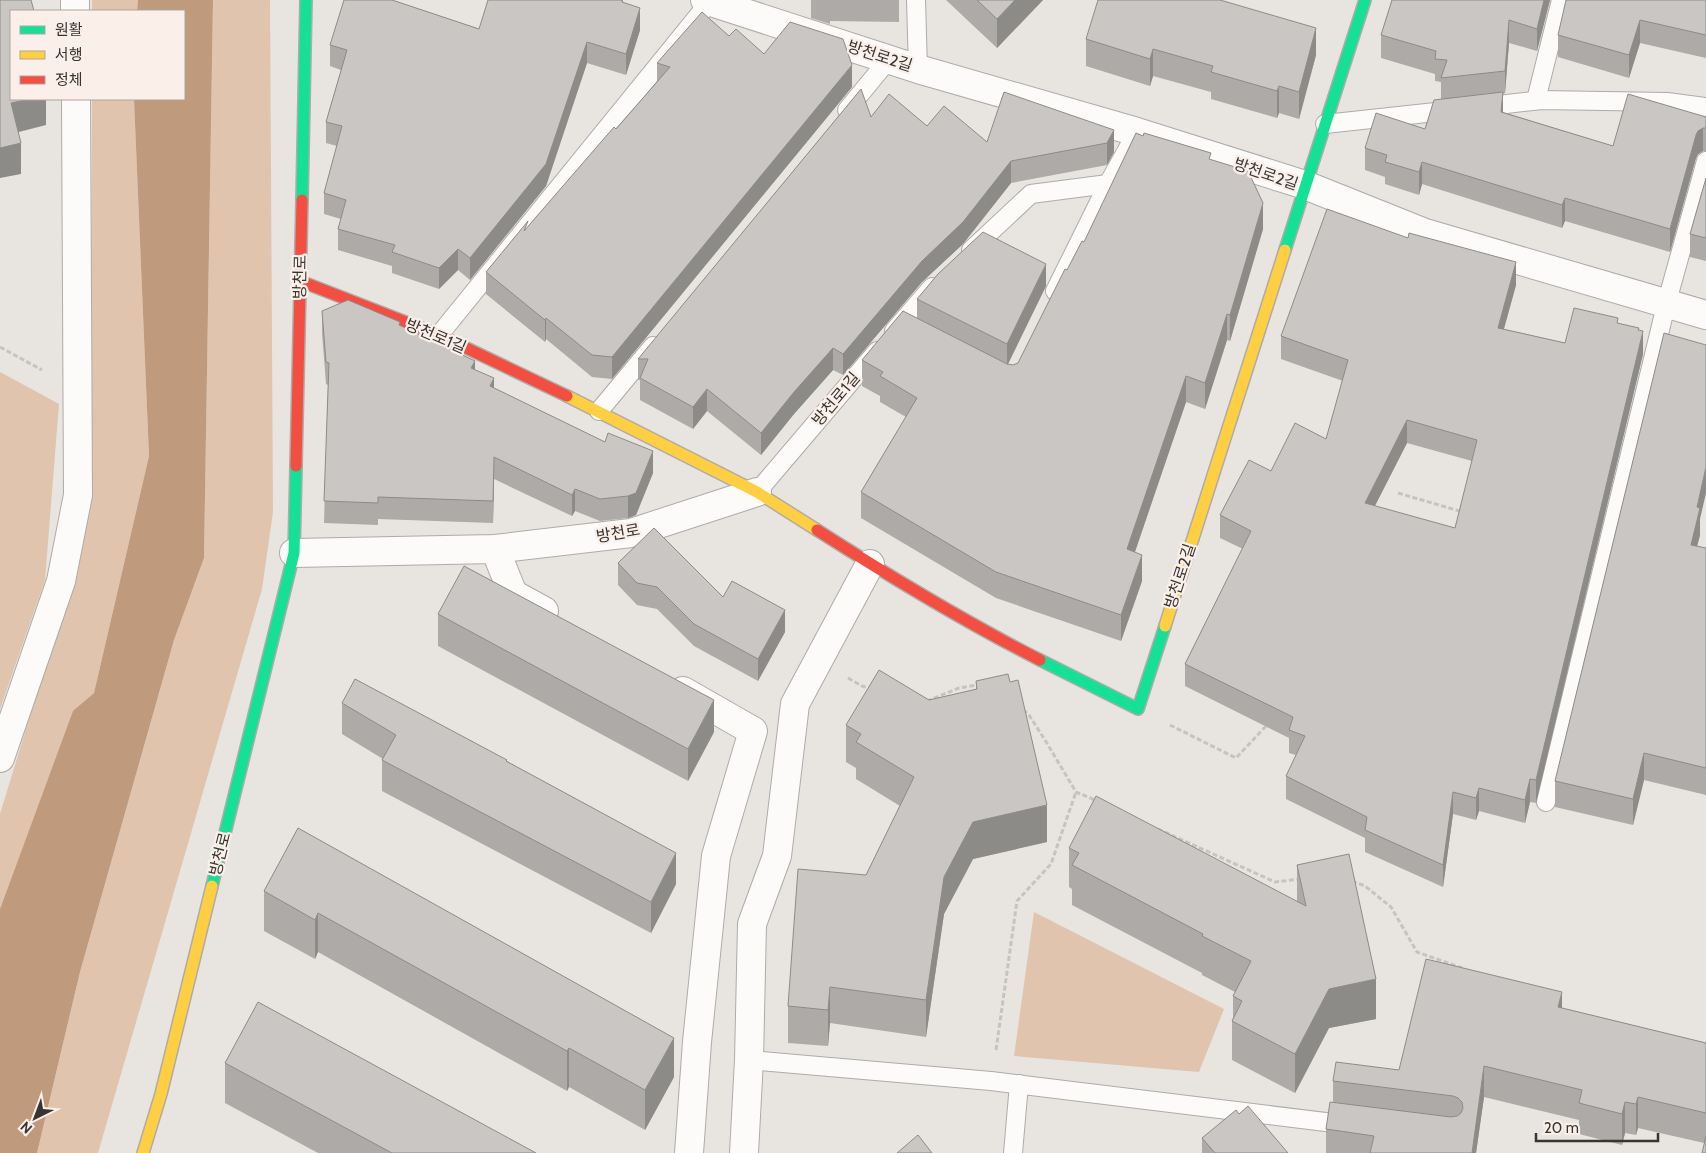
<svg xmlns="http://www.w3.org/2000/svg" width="1706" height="1153" font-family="Cabin,'Noto Sans KR',sans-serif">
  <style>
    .green { fill: #e0c4ad }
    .water { fill: #bf9a7d }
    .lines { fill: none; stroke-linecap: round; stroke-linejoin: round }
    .lane-casing { stroke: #afaba8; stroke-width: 20 }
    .street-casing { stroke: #afaba8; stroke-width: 30 }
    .fast-casing { stroke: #afaba8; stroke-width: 14 }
    .slow-casing { stroke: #afaba8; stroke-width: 14 }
    .jam-casing { stroke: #afaba8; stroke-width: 14 }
    .path { stroke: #c5c4c1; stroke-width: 3; stroke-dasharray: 5 2.5; stroke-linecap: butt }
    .lane { stroke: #fcfbfa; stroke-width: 18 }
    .street { stroke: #fcfbfa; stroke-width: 28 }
    .fast { stroke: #16e098; stroke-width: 11 }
    .slow { stroke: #ffcf43; stroke-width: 11 }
    .jam { stroke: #f24e42; stroke-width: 11 }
    .wall { fill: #aeaaa8; fill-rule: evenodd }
    .shaded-wall { fill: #8d8b88 }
    .building { fill: #cac6c3; stroke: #8d8b88; fill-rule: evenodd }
    .labels { text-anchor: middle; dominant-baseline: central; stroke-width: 4.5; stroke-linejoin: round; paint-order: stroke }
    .street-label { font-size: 16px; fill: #373431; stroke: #faf0e9 }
  </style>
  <rect width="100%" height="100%" fill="#e8e4e0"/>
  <g class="green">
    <path d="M 92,0 L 138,0 L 137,11 L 92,11 Z"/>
    <path d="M 213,0 L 270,0 L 273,512 L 262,589 L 98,1153 L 37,1153 L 80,972 L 174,640 L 204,558 Z"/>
    <path d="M 92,99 L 134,99 L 149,456 L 94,693 L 73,712 L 0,909 L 0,814 L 83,543 L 91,457 Z"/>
    <path d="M 0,372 L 59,404 L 45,580 L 0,709 Z"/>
    <path d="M 1034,912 L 1224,1009 L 1199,1072 L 1014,1056 Z"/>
  </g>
  <path class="water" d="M 138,0 L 213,0 L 204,558 L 174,640 L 80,972 L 37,1153 L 0,1153 L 0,909 L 73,711 L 94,693 L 149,456 L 134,99 L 184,99 L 184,11 L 137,11 Z"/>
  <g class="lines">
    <g class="lane-casing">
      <g id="lane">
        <path d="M 916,0 L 918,69"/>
        <path d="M 1536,100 L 1561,0"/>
        <path d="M 1480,107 L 1542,100 L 1667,102 L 1706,107"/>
        <path d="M 847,110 L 889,59"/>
        <path d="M 1325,124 L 1454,110"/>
        <path d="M 971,250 L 1031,194 L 1108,184 L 1137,132"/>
        <path d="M 1055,291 L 1108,184"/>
        <path d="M 894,331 L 932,287"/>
        <path d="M 439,335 L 711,0"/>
        <path d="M 599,411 L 653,346"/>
        <path d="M 757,492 L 877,351"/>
        <path d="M 1546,802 L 1666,305 L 1706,161"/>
        <path d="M 749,1060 L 991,1081 L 1350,1125"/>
        <path d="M 1013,1153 L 1019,1084"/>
      </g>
    </g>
    <g class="street-casing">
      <g id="street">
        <path d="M 75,0 L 75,11"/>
        <path d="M 705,0 L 918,69 L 1137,132 L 1305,185 L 1425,233 L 1706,315"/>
        <path d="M 495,549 L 513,594 L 544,611"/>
        <path d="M 294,553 L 495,549 L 631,533 L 757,492"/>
        <path d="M 683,691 L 753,731 L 716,856 L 697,1042 L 689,1153"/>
        <path d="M 0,758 L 61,581 L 78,495 L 76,99"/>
        <path d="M 744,1153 L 749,1060 L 752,924 L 777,856 L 795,704 L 870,564"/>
      </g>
    </g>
    <g class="fast-casing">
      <g id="fast">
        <path d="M 302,200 L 306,0"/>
        <path d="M 1285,250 L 1365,0"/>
        <path d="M 1040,660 L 1138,709 L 1165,626"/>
        <path d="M 212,886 L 294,553 L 296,466"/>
      </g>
    </g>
    <g class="slow-casing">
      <g id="slow">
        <path d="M 567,396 L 757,492 L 817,530"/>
        <path d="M 1165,626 L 1285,250"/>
        <path d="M 143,1153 L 161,1094 L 212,886"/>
      </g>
    </g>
    <g class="jam-casing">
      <g id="jam">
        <path d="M 300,281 L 439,335 L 567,396"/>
        <path d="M 296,466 L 302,200"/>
        <path d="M 817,530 C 889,576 963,621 1040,660"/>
      </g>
    </g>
    <g class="path">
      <path d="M 0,347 L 42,370"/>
      <path d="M 1398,493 L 1463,512"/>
      <path d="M 848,678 L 862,686 L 872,689"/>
      <path d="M 927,701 L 959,688 L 977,685"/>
      <path d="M 1023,710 L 1029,715 L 1045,740 L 1076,792 L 1097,801"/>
      <path d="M 1170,725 L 1236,758 L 1268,724"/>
      <path d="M 1158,829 L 1275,882 L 1300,879"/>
      <path d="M 1352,881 L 1365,886 L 1391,907 L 1417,952 L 1462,968"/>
      <path d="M 996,1050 L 1017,901 L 1051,864 L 1076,792"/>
    </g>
    <use href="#lane" class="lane"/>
    <use href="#street" class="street"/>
    <use href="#fast" class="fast"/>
    <use href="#slow" class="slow"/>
    <use href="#jam" class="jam"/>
  </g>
  <g class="wall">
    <path d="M 623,0 L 623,3 L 640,30 L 626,75 L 587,63 L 546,186 L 470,280 L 458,270 L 439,289 L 392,273 L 392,266 L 338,250 L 338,229 L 341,219 L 324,214 L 324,193 L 337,146 L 326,143 L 326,122 L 341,70 L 330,66 L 330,45 L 395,1 L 479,29 Z"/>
    <path d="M 811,0 L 899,0 L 899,22 L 830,21 L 830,24 L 811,18 Z"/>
    <path d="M 946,0 L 1043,0 L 997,48 Z"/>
    <path d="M 1392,0 L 1550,0 L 1537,51 L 1509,43 L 1505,93 L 1503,94 L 1503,112 L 1613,146 L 1706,117 L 1706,151 L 1703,151 L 1698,154 L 1696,158 L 1670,252 L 1565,221 L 1562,228 L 1422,184 L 1419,195 L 1385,184 L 1385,177 L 1365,170 L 1365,148 L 1425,129 L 1441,99 L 1441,82 L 1435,81 L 1435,74 L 1381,58 L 1381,35 Z"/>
    <path d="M 1706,0 L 1706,58 L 1640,43 L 1629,78 L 1558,57 L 1558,35 Z"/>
    <path d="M 729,36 L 764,54 L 852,87 L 612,379 L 592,377 L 546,339 L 545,342 L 486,294 L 486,272 L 528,227 L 657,82 L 657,63 Z"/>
    <path d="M 1086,39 L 1316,55 L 1299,119 L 1279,113 L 1277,118 L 1211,99 L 1211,92 L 1153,76 L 1150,86 L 1086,66 Z"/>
    <path d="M 871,117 L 927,126 L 987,142 L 1114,130 L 1114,152 L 1107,165 L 1011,183 L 963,244 L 922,282 L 843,375 L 833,370 L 794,414 L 761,455 L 707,411 L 693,429 L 640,400 L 640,380 L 638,380 L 638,359 Z"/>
    <path d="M 1211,160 L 1263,229 L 1230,341 L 1227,340 L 1205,409 L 1186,402 L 1135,552 L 1142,581 L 1121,641 L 996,598 L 861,518 L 861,492 L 906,417 L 880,402 L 880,396 L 862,386 L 862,360 L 917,318 L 917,299 L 1046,286 L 1008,364 L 1013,365 L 1018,363 L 1067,270 L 1084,242 Z"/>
    <path d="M 1706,178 L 1706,261 L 1690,257 L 1690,234 Z"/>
    <path d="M 1516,285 L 1504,329 L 1565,343 L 1618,323 L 1639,330 L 1643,354 L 1536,803 L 1530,802 L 1525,823 L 1479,811 L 1476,820 L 1453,814 L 1443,887 L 1365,852 L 1365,838 L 1286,799 L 1286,776 L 1296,755 L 1289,753 L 1289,738 L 1185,686 L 1185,664 L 1243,549 L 1220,538 L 1220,515 L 1271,471 L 1326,439 L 1343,381 L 1281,359 L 1281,336 ZM 1407,443 L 1472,461 L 1455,528 L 1375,506 Z"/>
    <path d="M 322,311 L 400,325 L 475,370 L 494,388 L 653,473 L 636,515 L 628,518 L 600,521 L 575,511 L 572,516 L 494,479 L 493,523 L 378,519 L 378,525 L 324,523 L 328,385 L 326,384 L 322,333 Z"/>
    <path d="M 1700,519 L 1700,535 L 1697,546 L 1706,548 L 1706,795 L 1644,780 L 1633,825 L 1555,807 L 1555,781 Z"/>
    <path d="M 618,563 L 723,597 L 785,632 L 758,681 L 694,646 L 657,609 L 637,605 L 618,585 Z"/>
    <path d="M 438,614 L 714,732 L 688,781 L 438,646 Z"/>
    <path d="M 976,681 L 1047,842 L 973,859 L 944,914 L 926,1037 L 830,1023 L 828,1046 L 788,1043 L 788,1006 L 866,875 L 900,806 L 856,779 L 856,768 L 846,762 L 846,725 L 929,700 L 976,690 Z"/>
    <path d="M 342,703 L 507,761 L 676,884 L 651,933 L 382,791 L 382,760 L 383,759 L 342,734 Z"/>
    <path d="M 298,828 L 674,1077 L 645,1130 L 569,1087 L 567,1091 L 318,952 L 315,959 L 264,931 L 264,891 Z"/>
    <path d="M 1069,848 L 1297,902 L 1297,865 L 1376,1019 L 1329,1028 L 1295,1093 L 1232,1060 L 1232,1021 L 1233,1018 L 1233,996 L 1235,992 L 1202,975 L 1202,973 L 1072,905 L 1072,889 L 1069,887 Z"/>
    <path d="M 1562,1008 L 1706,1043 L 1706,1153 L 1704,1143 L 1638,1128 L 1636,1135 L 1625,1133 L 1622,1145 L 1579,1134 L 1579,1120 L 1484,1097 L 1476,1153 L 1326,1153 L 1326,1129 L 1333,1103 L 1333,1081 L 1399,1070 Z"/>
    <path d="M 225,1063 L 536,1153 L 318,1153 L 225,1103 Z"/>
    <path d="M 1239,1114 L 1288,1153 L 1202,1153 L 1202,1138 Z"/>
  </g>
  <g class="shaded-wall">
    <path d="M 1015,0 L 1043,0 L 997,48 L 997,19 Z"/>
    <path d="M 1544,0 L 1550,0 L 1537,51 L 1537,29 Z"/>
    <path d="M 640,8 L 640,30 L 626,75 L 626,54 Z"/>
    <path d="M 1509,20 L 1509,43 L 1505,93 L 1505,71 Z"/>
    <path d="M 1640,20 L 1640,43 L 1629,78 L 1629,55 Z"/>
    <path d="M 1316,28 L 1316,55 L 1299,119 L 1299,92 Z"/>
    <path d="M 587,42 L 587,63 L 546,186 L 470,280 L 470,258 Z"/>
    <path d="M 1153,49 L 1153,76 L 1150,86 L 1150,59 Z"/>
    <path d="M 852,65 L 852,87 L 612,379 L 612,357 Z"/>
    <path d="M 1279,86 L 1279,113 L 1277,118 L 1277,91 Z"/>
    <path d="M 1503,92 L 1503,115 L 1501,112 Z"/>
    <path d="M 29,99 L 46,99 L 46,125 L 11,134 L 11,103 Z"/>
    <path d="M 1703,128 L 1703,151 L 1698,154 L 1696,158 L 1670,252 L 1670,229 L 1696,135 L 1698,131 Z"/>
    <path d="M 1114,130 L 1114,152 L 1107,165 L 1107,143 Z"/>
    <path d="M 21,143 L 21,174 L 0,178 L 0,148 Z"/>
    <path d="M 1011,161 L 1011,183 L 963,244 L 922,282 L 843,375 L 843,354 L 922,261 Z"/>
    <path d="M 1422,162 L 1422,184 L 1419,195 L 1419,172 Z"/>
    <path d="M 1565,198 L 1565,221 L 1562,228 L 1562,205 Z"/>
    <path d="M 1263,203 L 1263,229 L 1230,341 L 1230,315 Z"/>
    <path d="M 458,249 L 458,270 L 439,289 L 439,268 Z"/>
    <path d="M 1516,262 L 1516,285 L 1498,350 L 1498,328 Z"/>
    <path d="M 1046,264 L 1046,286 L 1007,366 L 1007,344 Z"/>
    <path d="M 1227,314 L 1227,340 L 1205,409 L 1205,383 Z"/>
    <path d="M 546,318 L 546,339 L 545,342 L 545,320 Z"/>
    <path d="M 1643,331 L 1643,354 L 1536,803 L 1536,780 Z"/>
    <path d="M 833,348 L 833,370 L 794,414 L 761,455 L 761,433 L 794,392 Z"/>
    <path d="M 475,361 L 475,383 L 471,368 Z"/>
    <path d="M 1186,376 L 1186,402 L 1127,575 L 1127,549 Z"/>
    <path d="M 494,378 L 494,400 L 490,386 Z"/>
    <path d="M 707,389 L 707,411 L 693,429 L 693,407 Z"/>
    <path d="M 1407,420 L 1407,443 L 1365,525 L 1365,503 Z"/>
    <path d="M 653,451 L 653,473 L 636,515 L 628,518 L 628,496 Z"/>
    <path d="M 494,457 L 494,479 L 493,523 L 493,501 Z"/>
    <path d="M 1706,467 L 1706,493 L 1700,519 L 1700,535 L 1691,571 L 1691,545 L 1697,507 Z"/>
    <path d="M 575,489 L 575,511 L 572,516 L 572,495 Z"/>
    <path d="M 1142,555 L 1142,581 L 1121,641 L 1121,615 Z"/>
    <path d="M 785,610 L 785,632 L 758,681 L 758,659 Z"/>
    <path d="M 714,700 L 714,732 L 688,781 L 688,749 Z"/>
    <path d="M 1644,753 L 1644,780 L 1633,825 L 1633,799 Z"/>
    <path d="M 1530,779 L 1530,802 L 1525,823 L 1525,800 Z"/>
    <path d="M 1479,788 L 1479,811 L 1476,820 L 1476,798 Z"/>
    <path d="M 1453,792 L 1453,814 L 1443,887 L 1443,865 Z"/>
    <path d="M 1047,805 L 1047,842 L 973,859 L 944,914 L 926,1037 L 926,1000 L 944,877 L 973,822 Z"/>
    <path d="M 676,853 L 676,884 L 651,933 L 651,902 Z"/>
    <path d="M 318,913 L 318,952 L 315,959 L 315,920 Z"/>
    <path d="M 1376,979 L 1376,1019 L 1329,1028 L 1295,1093 L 1295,1054 L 1329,989 Z"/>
    <path d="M 830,987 L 830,1023 L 828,1046 L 828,1010 Z"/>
    <path d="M 1562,992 L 1562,1023 L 1558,1007 Z"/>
    <path d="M 674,1038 L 674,1077 L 645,1130 L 645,1090 Z"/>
    <path d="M 569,1048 L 569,1087 L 567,1091 L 567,1051 Z"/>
    <path d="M 1484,1066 L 1484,1097 L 1476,1153 L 1472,1153 Z"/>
    <path d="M 1638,1097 L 1638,1128 L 1636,1135 L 1636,1104 Z"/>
    <path d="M 1625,1102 L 1625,1133 L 1622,1145 L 1622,1114 Z"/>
  </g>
  <g class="building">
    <path d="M 0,0 L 31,0 L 34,11 L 11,11 L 11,99 L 29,99 L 11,103 L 21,143 L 0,148 Z"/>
    <path d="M 344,0 L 392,0 L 479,29 L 488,0 L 622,0 L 622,2 L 640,8 L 626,54 L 587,42 L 546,164 L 470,258 L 458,249 L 439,268 L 392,252 L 395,245 L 338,229 L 346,200 L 324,193 L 342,126 L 326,122 L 347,50 L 330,45 Z"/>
    <path d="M 977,0 L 1015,0 L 997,19 Z"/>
    <path d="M 1098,0 L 1220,0 L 1316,28 L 1299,92 L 1279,86 L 1277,91 L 1211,72 L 1213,66 L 1153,49 L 1150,59 L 1086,39 Z"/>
    <path d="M 1392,0 L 1544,0 L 1537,29 L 1509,20 L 1505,71 L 1441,78 L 1447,60 L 1435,59 L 1436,51 L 1381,35 Z"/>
    <path d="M 1566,0 L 1706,0 L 1706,35 L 1640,20 L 1629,55 L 1558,35 Z"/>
    <path d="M 702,12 L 729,36 L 736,29 L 764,54 L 790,22 L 843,39 L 852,65 L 612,357 L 592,355 L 546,318 L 545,320 L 486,272 L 528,221 L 524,231 L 614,127 L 616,129 L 670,67 L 657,63 Z"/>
    <path d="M 861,89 L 871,117 L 889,94 L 927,126 L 944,106 L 987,142 L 1004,92 L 1114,130 L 1107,143 L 1011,161 L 963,222 L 922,261 L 843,354 L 833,348 L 794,392 L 761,433 L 707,389 L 693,407 L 640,378 L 648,359 L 638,359 Z"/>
    <path d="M 1503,92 L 1501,112 L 1613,146 L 1628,94 L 1706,117 L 1706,128 L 1703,128 L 1698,131 L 1696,135 L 1670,229 L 1565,198 L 1562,205 L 1422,162 L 1419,172 L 1385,162 L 1387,155 L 1365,148 L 1376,113 L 1425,129 L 1434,100 Z"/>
    <path d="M 1136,133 L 1143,136 L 1144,133 L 1211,153 L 1209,159 L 1248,171 L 1263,203 L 1230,315 L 1227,314 L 1205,383 L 1186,376 L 1127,549 L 1142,555 L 1121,615 L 996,572 L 861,492 L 917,398 L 880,376 L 883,372 L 862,360 L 903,311 L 1007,364 L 1013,365 L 1018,363 L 1065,269 L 1067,270 L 1082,241 L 1084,242 Z"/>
    <path d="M 1706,178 L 1706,238 L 1690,234 Z"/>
    <path d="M 1327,209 L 1408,238 L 1409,233 L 1516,262 L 1498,328 L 1565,343 L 1574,308 L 1618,318 L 1617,323 L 1639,328 L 1638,330 L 1643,331 L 1536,780 L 1530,779 L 1525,800 L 1479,788 L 1476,798 L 1453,792 L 1443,865 L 1365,830 L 1367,817 L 1286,776 L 1305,736 L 1289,730 L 1293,717 L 1185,664 L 1251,531 L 1220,515 L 1249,460 L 1271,471 L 1295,423 L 1326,439 L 1348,360 L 1281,336 ZM 1407,420 L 1477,440 L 1455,528 L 1365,503 Z"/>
    <path d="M 983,232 L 1046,264 L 1007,344 L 917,299 L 938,274 Z"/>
    <path d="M 348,300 L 400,322 L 399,325 L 475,361 L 471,368 L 494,378 L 490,386 L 605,442 L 608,433 L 653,451 L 636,493 L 628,496 L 600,499 L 575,489 L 572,495 L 494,457 L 493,501 L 378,497 L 378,503 L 324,501 L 329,363 L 326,362 L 322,311 Z"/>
    <path d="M 1664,333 L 1706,345 L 1706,467 L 1697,507 L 1700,508 L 1691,545 L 1706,548 L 1706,768 L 1644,753 L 1633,799 L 1555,781 Z"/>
    <path d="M 654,528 L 723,597 L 732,581 L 785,610 L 758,659 L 694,624 L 657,587 L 637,583 L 618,563 Z"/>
    <path d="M 464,566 L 714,700 L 688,749 L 438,614 Z"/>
    <path d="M 879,670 L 929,700 L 977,689 L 976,681 L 1008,674 L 1010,682 L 1018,680 L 1047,805 L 973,822 L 944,877 L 926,1000 L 830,987 L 828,1010 L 788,1006 L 798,869 L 866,875 L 914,777 L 856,742 L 861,734 L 846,725 Z"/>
    <path d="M 355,679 L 507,760 L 506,761 L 676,853 L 651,902 L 382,760 L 396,735 L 342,703 Z"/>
    <path d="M 1096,796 L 1306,906 L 1297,865 L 1349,854 L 1376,979 L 1329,989 L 1295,1054 L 1232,1021 L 1242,1001 L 1233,996 L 1251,961 L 1202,936 L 1203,934 L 1072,865 L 1079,853 L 1069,848 Z"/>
    <path d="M 298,828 L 674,1038 L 645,1090 L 569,1048 L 567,1051 L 318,913 L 315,920 L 264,891 Z"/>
    <path d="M 1426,959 L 1562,992 L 1558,1007 L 1706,1043 L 1706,1113 L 1638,1097 L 1636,1104 L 1625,1102 L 1622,1114 L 1579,1103 L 1582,1090 L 1484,1066 L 1472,1153 L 1370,1153 L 1374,1136 L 1326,1129 L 1330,1102 L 1451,1117 L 1457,1116 L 1461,1113 L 1463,1108 L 1462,1102 L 1458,1098 L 1453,1096 L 1333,1081 L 1336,1062 L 1399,1070 Z"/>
    <path d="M 258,1002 L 536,1153 L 392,1153 L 225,1063 Z"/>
    <path d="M 1248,1106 L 1288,1153 L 1215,1153 L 1202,1138 L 1236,1110 L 1239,1114 Z"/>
    <path d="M 918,1135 L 932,1153 L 897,1153 Z"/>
    <path d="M 1706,1136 L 1706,1153 L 1702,1153 Z"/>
  </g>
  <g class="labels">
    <g class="street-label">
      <text transform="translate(880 56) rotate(18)">방천로2길</text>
      <text transform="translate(1266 174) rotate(19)">방천로2길</text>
      <text transform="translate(300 277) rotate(-89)">방천로</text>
      <text transform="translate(436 336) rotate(23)">방천로1길</text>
      <text transform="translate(836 399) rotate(-50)">방천로1길</text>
      <text transform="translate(618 533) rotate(-10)">방천로</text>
      <text transform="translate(1180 576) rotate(-72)">방천로2길</text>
      <text transform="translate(220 854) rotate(-76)">방천로</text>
    </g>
  </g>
  <rect x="10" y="10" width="175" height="90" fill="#faf0e9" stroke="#aca59f"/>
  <rect x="20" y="26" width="25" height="8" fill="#16e098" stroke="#aca59f"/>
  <text x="55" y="35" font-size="15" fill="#373431">원활</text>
  <rect x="20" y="51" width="25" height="8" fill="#ffcf43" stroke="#aca59f"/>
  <text x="55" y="60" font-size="15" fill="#373431">서행</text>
  <rect x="20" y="76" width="25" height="8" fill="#f24e42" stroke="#aca59f"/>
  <text x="55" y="85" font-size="15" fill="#373431">정체</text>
  <g transform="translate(35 1118) rotate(222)" stroke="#faf0e9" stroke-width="4" paint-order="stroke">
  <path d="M0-4L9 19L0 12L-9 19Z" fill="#373431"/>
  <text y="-8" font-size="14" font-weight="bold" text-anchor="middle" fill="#373431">N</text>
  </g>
  <path d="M1536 1133v8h122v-8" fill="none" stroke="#373431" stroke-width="2.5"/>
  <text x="1544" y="1133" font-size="15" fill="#373431" stroke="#faf0e9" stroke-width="4" paint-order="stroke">20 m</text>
</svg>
